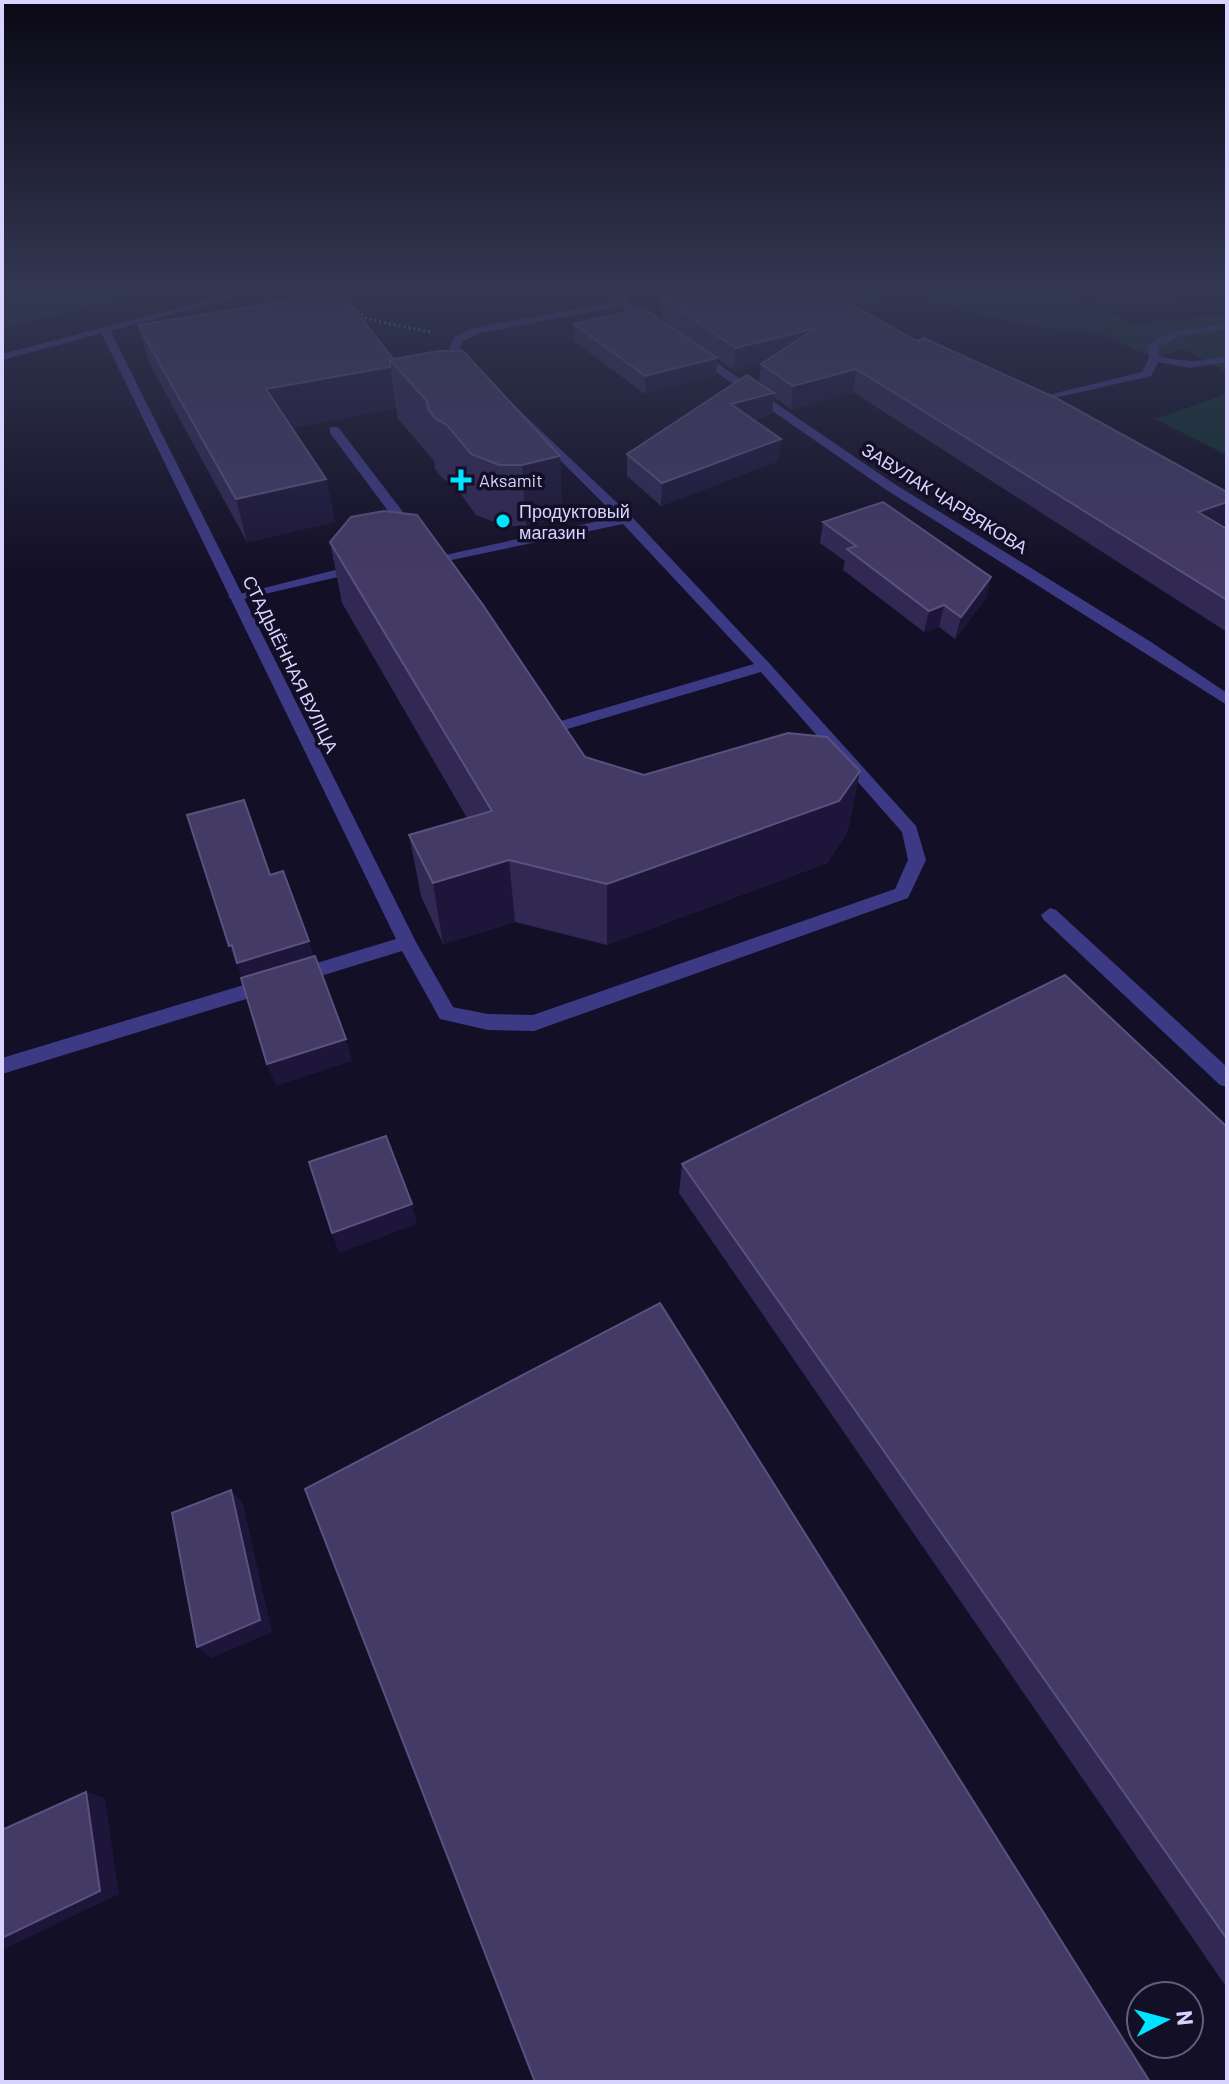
<svg xmlns="http://www.w3.org/2000/svg" width="1229" height="2084" font-family="Barlow,sans-serif">
  <style>
    .green { fill: #12302f }
    .lines { fill: none; stroke-linecap: round; stroke-linejoin: round }
    .path { stroke: #2fb8b0; stroke-width: 3; stroke-dasharray: 2 3; stroke-linecap: butt }
    .service { fill: #3d3a85; fill-rule: evenodd }
    .minor { fill: #3d3a85; fill-rule: evenodd }
    .tertiary { fill: #3d3a85; fill-rule: evenodd }
    .wall { fill: #312854 }
    .shaded-wall { fill: #1d163a }
    .building { fill: #433a66; stroke: #5a527e; stroke-width: 2 }
    .poi-dot { fill: #00e5ff; stroke: #130f26; stroke-width: 3 }
    .labels { text-anchor: middle; dominant-baseline: central; stroke-width: 7; stroke-linejoin: round; paint-order: stroke }
    .far-poi-label { font-size: 18px; fill: #d9d4ff; stroke: #130f26; text-anchor: start }
    .far-street-label { font-size: 18px; fill: #d9d4ff; stroke: #130f26 }
  </style>
  <rect width="100%" height="100%" fill="#130f26"/>
  <g class="green">
    <path d="M 2,286 L 179,286 L 2,328 Z"/>
    <path d="M 860,286 L 1051,286 L 1135,324 L 1227,314 L 1227,372 L 1183,349 L 1154,358 L 1099,333 L 1029,326 L 904,296 L 852,308 Z"/>
    <path d="M 1227,394 L 1227,455 L 1155,419 Z"/>
  </g>
  <g class="lines">
    <g class="path">
      <path d="M 300,293 L 327,286"/>
      <path d="M 350,304 L 367,319 L 430,332"/>
    </g>
    <g class="service">
      <path d="M 1112,286 L 1151,286 L 1146,289 L 1078,294 L 1073,291 Z"/>
      <path d="M 623,300 L 628,303 L 627,305 L 481,333 L 463,341 L 460,348 L 478,366 L 478,370 L 470,370 L 449,349 L 454,337 L 474,328 Z"/>
      <path d="M 1227,324 L 1227,330 L 1181,336 L 1158,347 L 1159,356 C 1183,363 1203,362 1227,356 L 1227,362 L 1190,368 L 1158,362 L 1151,376 L 1050,399 L 1044,396 L 1142,372 L 1149,358 L 1148,346 L 1157,338 L 1174,331 Z"/>
      <path d="M 519,410 L 631,516 L 769,663 L 916,826 L 926,860 L 908,898 L 534,1031 L 488,1030 L 440,1019 L 437,1014 L 440,1009 L 447,1006 L 488,1014 L 533,1015 L 895,889 L 908,860 L 902,832 L 761,672 L 564,730 L 552,730 L 537,711 L 539,708 L 551,708 L 561,721 L 754,664 L 623,524 L 418,567 L 418,561 L 617,517 L 513,413 Z"/>
      <path d="M 330,427 L 338,427 L 416,529 L 416,535 L 406,535 L 330,433 Z"/>
      <path d="M 363,563 L 368,564 L 368,570 L 235,601 L 228,597 Z"/>
      <path d="M 1050,908 L 1056,910 L 1227,1067 L 1227,1087 L 1220,1085 L 1044,920 L 1041,915 Z"/>
    </g>
    <g class="minor">
      <path d="M 612,286 L 622,286 L 628,302 L 658,323 L 658,327 L 650,327 L 619,305 Z"/>
      <path d="M 105,327 L 110,330 L 416,942 L 457,1014 L 454,1019 L 440,1019 L 402,951 L 2,1074 L 2,1058 L 396,939 L 100,330 Z"/>
      <path d="M 690,350 L 698,350 L 893,483 L 1151,642 L 1227,693 L 1227,705 L 885,489 L 690,354 Z"/>
    </g>
    <path class="tertiary" d="M 262,286 L 277,286 L 2,360 L 2,354 Z"/>
  </g>
  <g class="wall">
    <path d="M 1095,286 L 1227,286 L 1227,295 L 1101,304 L 1092,296 Z"/>
    <path d="M 682,292 L 917,341 L 1227,492 L 1227,522 L 1220,525 L 1227,529 L 1227,632 L 853,392 L 791,409 L 774,397 L 772,414 L 753,420 L 781,439 L 778,461 L 661,506 L 627,476 L 627,454 L 759,383 L 761,364 L 762,363 L 734,370 L 717,358 L 716,375 L 645,394 L 574,341 L 574,324 L 661,320 L 662,298 L 682,293 Z"/>
    <path d="M 138,325 L 394,360 L 438,351 L 563,517 L 526,526 L 504,526 L 476,515 L 455,486 L 442,478 L 435,469 L 434,461 L 398,419 L 396,408 L 292,428 L 326,479 L 335,522 L 247,542 L 150,365 Z"/>
    <path d="M 823,522 L 991,577 L 986,598 L 955,639 L 939,627 L 924,632 L 843,570 L 845,561 L 820,543 Z"/>
    <path d="M 330,542 L 585,757 L 644,775 L 860,771 L 847,833 L 827,863 L 607,945 L 515,922 L 443,944 L 421,896 L 409,835 L 467,818 L 342,603 Z"/>
    <path d="M 1227,1127 L 1227,1988 L 679,1193 L 682,1164 Z"/>
  </g>
  <g class="shaded-wall">
    <path d="M 816,328 L 813,350 L 734,370 L 736,348 Z"/>
    <path d="M 717,358 L 716,375 L 645,394 L 645,376 Z"/>
    <path d="M 390,367 L 396,408 L 276,431 L 266,389 Z"/>
    <path d="M 856,369 L 853,392 L 791,409 L 793,386 Z"/>
    <path d="M 774,393 L 772,414 L 730,426 L 731,404 Z"/>
    <path d="M 781,439 L 778,461 L 661,506 L 662,483 Z"/>
    <path d="M 560,456 L 563,517 L 526,526 L 522,465 Z"/>
    <path d="M 326,479 L 335,522 L 247,542 L 236,499 Z"/>
    <path d="M 1227,502 L 1227,522 L 1188,537 L 1198,512 Z"/>
    <path d="M 991,577 L 986,598 L 955,639 L 961,617 Z"/>
    <path d="M 944,605 L 939,627 L 924,632 L 929,611 Z"/>
    <path d="M 860,771 L 847,833 L 827,863 L 607,945 L 607,884 Z"/>
    <path d="M 509,860 L 515,922 L 443,944 L 433,883 Z"/>
    <path d="M 309,941 L 315,960 L 244,982 L 229,946 Z"/>
    <path d="M 346,1039 L 352,1061 L 276,1086 L 267,1064 Z"/>
    <path d="M 412,1204 L 417,1224 L 339,1253 L 332,1233 Z"/>
    <path d="M 231,1490 L 243,1504 L 272,1632 L 211,1658 L 197,1647 Z"/>
    <path d="M 86,1792 L 105,1798 L 119,1894 L 2,1950 L 2,1938 Z"/>
  </g>
  <g class="building">
    <path d="M 691,286 L 818,286 L 917,341 L 924,338 L 1056,398 L 1227,492 L 1227,502 L 1198,512 L 1227,529 L 1227,600 L 856,369 L 793,386 L 761,364 L 816,328 L 736,348 L 662,298 L 684,293 L 682,292 Z"/>
    <path d="M 1095,286 L 1219,286 L 1104,294 Z"/>
    <path d="M 341,292 L 394,360 L 390,360 L 390,367 L 266,389 L 326,479 L 236,499 L 138,325 Z"/>
    <path d="M 643,308 L 717,358 L 645,376 L 574,324 Z"/>
    <path d="M 438,351 L 463,351 L 560,456 L 522,465 L 499,465 L 471,454 L 448,426 L 435,418 L 428,409 L 427,401 L 390,360 Z"/>
    <path d="M 747,375 L 774,393 L 731,404 L 781,439 L 662,483 L 627,454 Z"/>
    <path d="M 883,502 L 991,577 L 961,617 L 944,605 L 929,611 L 847,549 L 856,546 L 823,522 Z"/>
    <path d="M 384,511 L 417,515 L 483,605 L 585,757 L 644,775 L 788,733 L 827,737 L 860,771 L 839,801 L 607,884 L 509,860 L 433,883 L 409,835 L 492,811 L 330,542 L 351,517 Z"/>
    <path d="M 244,800 L 270,875 L 283,871 L 309,941 L 237,963 L 232,945 L 229,946 L 187,815 Z"/>
    <path d="M 315,956 L 346,1039 L 267,1064 L 241,978 Z"/>
    <path d="M 1065,975 L 1227,1127 L 1227,1939 L 682,1164 Z"/>
    <path d="M 386,1136 L 412,1204 L 332,1233 L 309,1162 Z"/>
    <path d="M 660,1303 L 1150,2082 L 535,2082 L 305,1489 Z"/>
    <path d="M 231,1490 L 260,1620 L 197,1647 L 172,1513 Z"/>
    <path d="M 86,1792 L 100,1891 L 2,1938 L 2,1830 Z"/>
  </g>
  <linearGradient id="sky" x2="0" y2="1"><stop stop-color="#0a0815"/><stop offset="0.5" stop-color="#333752"/><stop offset="1" stop-color="#333752" stop-opacity="0"/></linearGradient>
  <rect width="1229" height="577" fill="url(#sky)"/>
  <g class="poi-dot">
    <path d="M457 468h8v8h8v8h-8v8h-8v-8h-8v-8h8z"/>
    <circle cx="503" cy="521" r="8"/>
  </g>
  <g class="labels">
    <g class="far-poi-label">
      <text x="479" y="480">Aksamit</text>
      <text x="519" y="511">Продуктовый<tspan x="519" dy="21">магазин</tspan></text>
    </g>
    <g class="far-street-label">
      <text transform="translate(945 498) rotate(32)">ЗАВУЛАК ЧАРВЯКОВА</text>
      <text transform="translate(291 664) rotate(64)">СТАДЫЁННАЯ ВУЛІЦА</text>
    </g>
  </g>
  <rect width="1229" height="2084" fill="none" stroke="#d9d4ff" stroke-width="8"/>
  <g transform="translate(1165 2020) rotate(84)"><circle r="38" fill="#130f26" stroke="#625e7d" stroke-width="2"/>
  <path d="M0-6L14 30L0 20L-14 30Z" fill="#00e5ff"/>
  <text y="-12" font-size="22" font-weight="bold" text-anchor="middle" fill="#d9d4ff">N</text>
  </g>
</svg>
